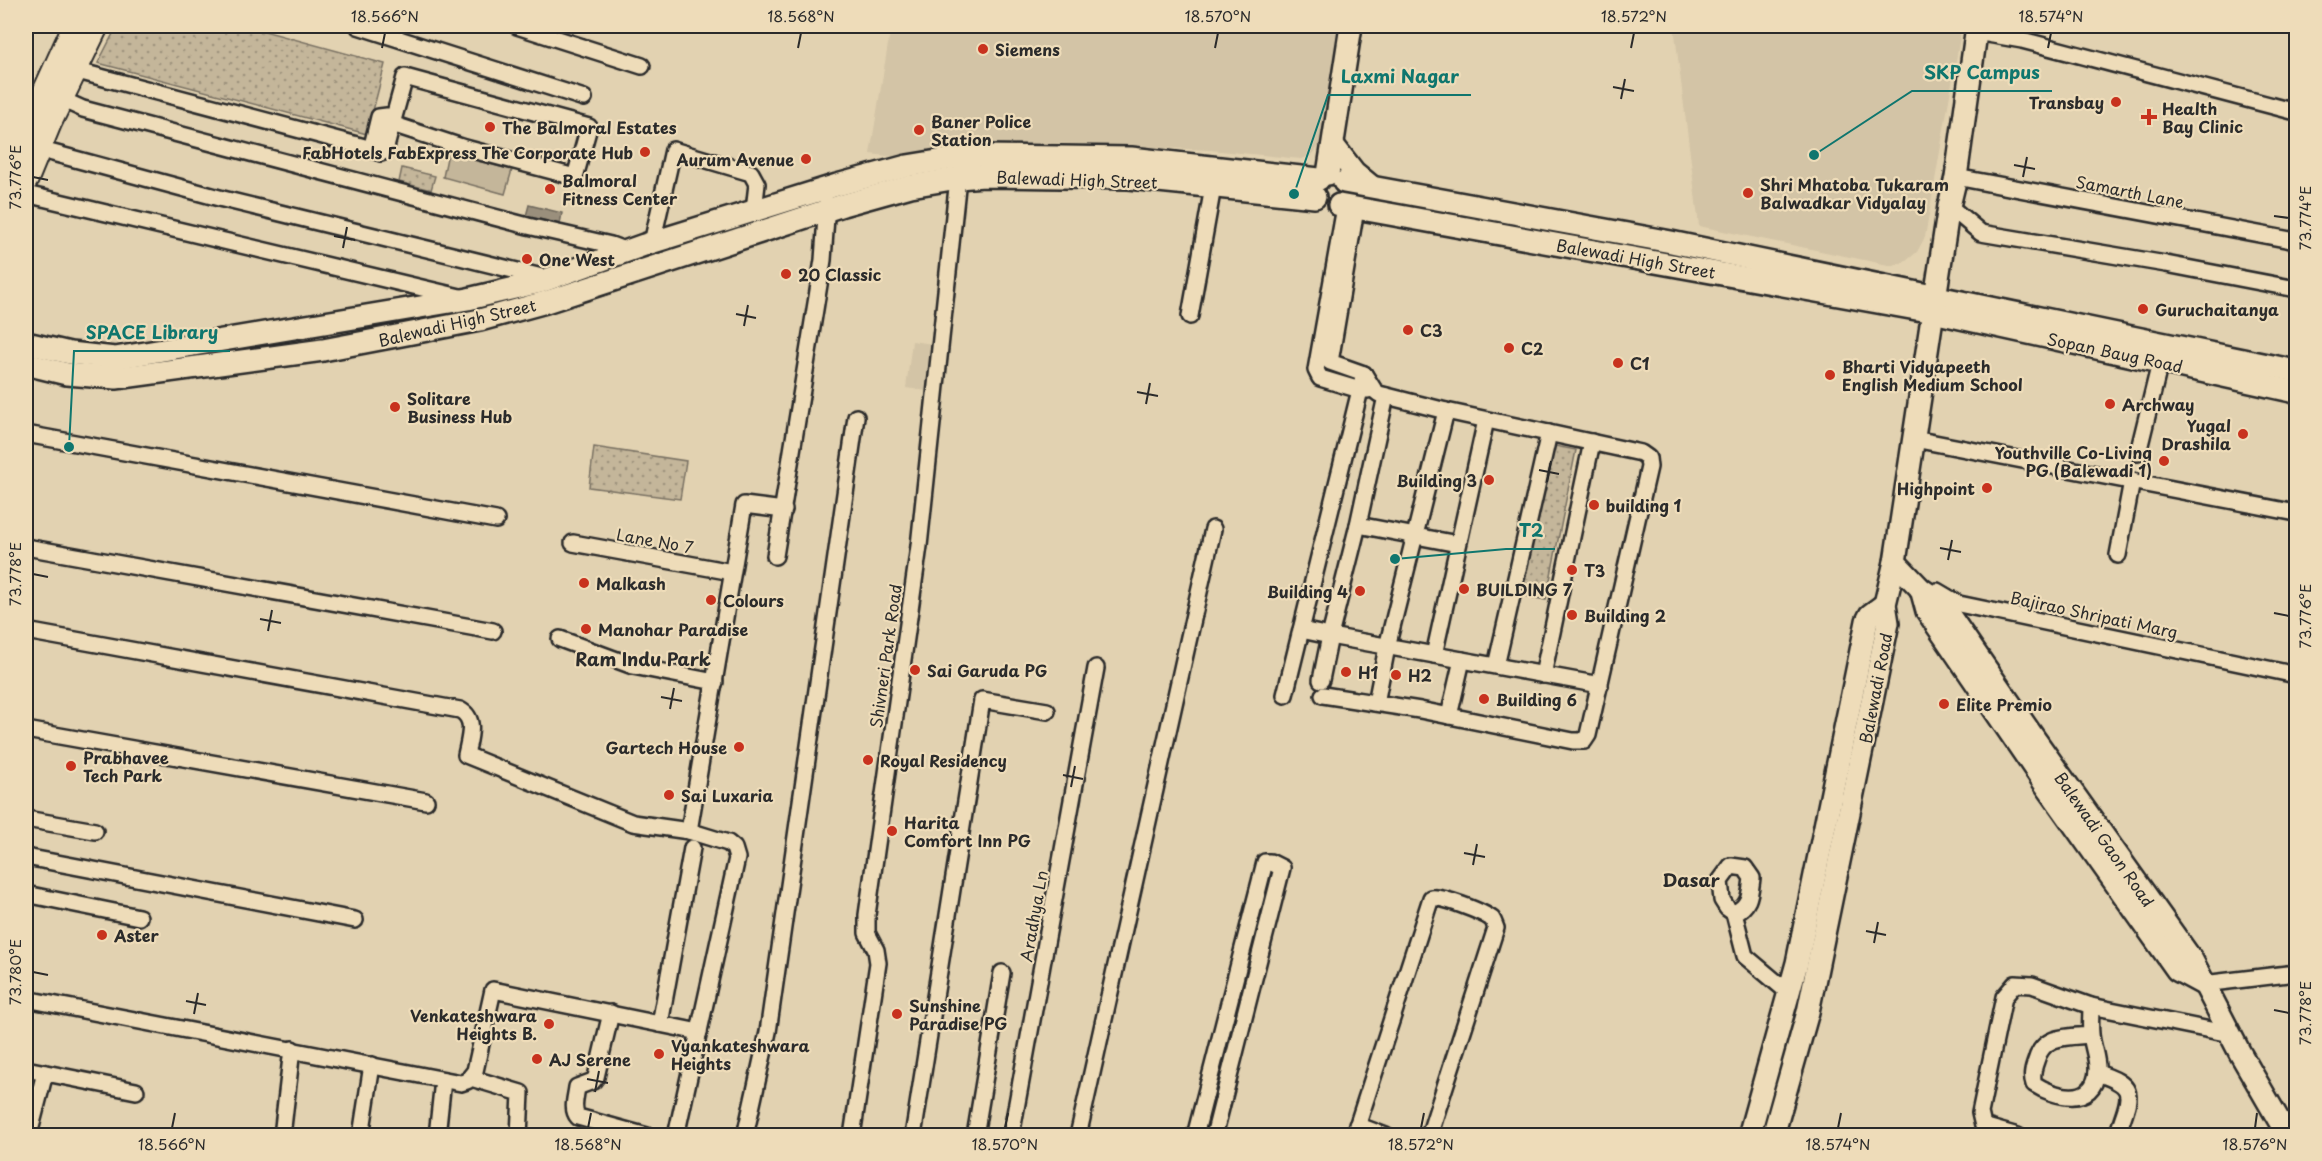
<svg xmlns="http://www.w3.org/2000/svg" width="2322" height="1161" font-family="'Playpen Sans',sans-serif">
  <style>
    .built { fill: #d3c4a6 }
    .green { fill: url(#green-dots); stroke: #787062; stroke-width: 1.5 }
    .pitch { fill: #c4b69a; stroke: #787062; stroke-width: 1.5 }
    .water { fill: #9a8f7b; stroke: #6e675b; stroke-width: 1.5 }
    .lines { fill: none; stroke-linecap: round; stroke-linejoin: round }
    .street-casing { stroke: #2b2b2b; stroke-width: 20 }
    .secondary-casing { stroke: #2b2b2b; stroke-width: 26 }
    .primary-casing { stroke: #2b2b2b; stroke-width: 28 }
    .street { stroke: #eedcb9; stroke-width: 15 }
    .secondary { stroke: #eedcb9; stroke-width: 21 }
    .primary { stroke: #eedcb9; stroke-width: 24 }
    .ticks { fill: none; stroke: #2b2b2b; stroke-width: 2 }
    .poi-dot { fill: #c8321e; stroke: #eedcb9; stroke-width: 2 }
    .labels { text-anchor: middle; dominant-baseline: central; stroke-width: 4.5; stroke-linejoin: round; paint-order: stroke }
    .poi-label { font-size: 16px; font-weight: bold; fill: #2b2b2b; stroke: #eedcb9; text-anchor: start }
    .street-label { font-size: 16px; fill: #2b2b2b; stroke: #eedcb9 }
    .neighbourhood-label { font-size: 18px; font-weight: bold; fill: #2b2b2b; stroke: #eedcb9 }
    .leader { fill: none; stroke: #0f766e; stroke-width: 2 }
    .callout-dot { fill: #0f766e; stroke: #eedcb9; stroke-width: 2 }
    .callout-label { font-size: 18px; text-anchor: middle; font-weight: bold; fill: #0f766e; stroke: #eedcb9; stroke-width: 4.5; stroke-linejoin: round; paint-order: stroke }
    .neatline { fill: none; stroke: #2b2b2b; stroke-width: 2 }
    .ticks-label { font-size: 15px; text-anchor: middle; fill: #2b2b2b }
  </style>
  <defs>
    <pattern id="green-dots" width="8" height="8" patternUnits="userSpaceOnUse" patternTransform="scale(1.5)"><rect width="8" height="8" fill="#c4b69a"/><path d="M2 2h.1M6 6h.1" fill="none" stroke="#9f947e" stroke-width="1.8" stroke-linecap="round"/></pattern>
  </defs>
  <rect width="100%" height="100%" fill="#e2d2b1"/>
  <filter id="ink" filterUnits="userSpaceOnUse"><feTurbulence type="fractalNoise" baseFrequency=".0167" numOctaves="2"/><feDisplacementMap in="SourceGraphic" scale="12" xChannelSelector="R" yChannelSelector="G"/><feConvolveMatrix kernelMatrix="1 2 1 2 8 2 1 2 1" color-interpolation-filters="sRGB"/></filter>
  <g filter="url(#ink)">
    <g class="built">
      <path d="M 891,26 L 1341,26 L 1321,144 L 1311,156 L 1301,159 L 1210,150 L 1052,143 L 975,147 L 904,158 L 870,154 Z"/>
      <path d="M 1674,26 L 1962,26 L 1925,237 L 1917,252 L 1906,261 L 1893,266 L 1699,226 Z"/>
      <path d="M 912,341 L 933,344 L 927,391 L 906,388 Z"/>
    </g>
    <g class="green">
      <path d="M 117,26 L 246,26 L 385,64 L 367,134 L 98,63 Z"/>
      <path d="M 402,168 L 435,176 L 431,190 L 399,182 Z"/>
      <path d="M 1550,445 L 1576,450 L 1546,600 L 1520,595 Z"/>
      <path d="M 594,447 L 686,461 L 680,499 L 589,487 Z"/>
    </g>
    <path class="pitch" d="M 448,153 L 512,170 L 505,194 L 443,177 Z"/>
    <path class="water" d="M 529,205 L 562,213 L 560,224 L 526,216 Z"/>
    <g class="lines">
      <g class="street-casing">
        <g id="street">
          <path d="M 358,26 L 584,98"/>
          <path d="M 517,26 L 642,66"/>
          <path d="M 1976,32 L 2022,40 L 2296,112"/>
          <path d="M 74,70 L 372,149"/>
          <path d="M 405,77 L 589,127 L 575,177 L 465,148 L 392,124 Z"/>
          <path d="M 61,99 L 83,109 L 528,226 L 611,245 L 627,251"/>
          <path d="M 387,116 L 392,124 L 385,151 L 381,153 L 372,150 L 372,146 L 379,117 Z"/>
          <path d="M 38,149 L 223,199 L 546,278"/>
          <path d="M 1956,177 L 2296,241"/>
          <path d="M 26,194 L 460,297"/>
          <path d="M 1949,206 L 1981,233 L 2166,264 L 2296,289"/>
          <path d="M 1345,207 L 1316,370 L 1320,378 L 1360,390 L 1368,390"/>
          <path d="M 652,243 L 673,150 L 751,173 L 757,184 L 754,210"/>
          <path d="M 1190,316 L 1213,187"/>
          <path d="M 1386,396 L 1358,525 L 1458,544"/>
          <path d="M 26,434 L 496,520"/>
          <path d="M 1914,439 L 2296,513"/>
          <path d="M 2138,453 L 2160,363"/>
          <path d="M 1358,525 L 1330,636 L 1600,685"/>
          <path d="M 573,543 L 732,572"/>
          <path d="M 26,547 L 493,631"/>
          <path d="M 2118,555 L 2132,481"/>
          <path d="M 775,556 L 823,260 L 827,203"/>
          <path d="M 1937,591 L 1959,604 L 2296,675"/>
          <path d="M 1301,630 L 1330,636 L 1321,680"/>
          <path d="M 26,631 L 460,710 C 477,719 469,739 466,755 L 633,823 L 689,831 L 728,843 L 734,848 L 737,858 L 676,1136"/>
          <path d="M 560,639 L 633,666 L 715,682"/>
          <path d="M 1434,655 L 1486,420"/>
          <path d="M 1496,666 L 1549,433"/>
          <path d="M 1543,675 L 1592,442"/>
          <path d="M 1285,695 L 1364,374"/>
          <path d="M 1323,695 L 1420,710 L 1573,741 L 1584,741 L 1588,735 L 1649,467 L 1648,458 L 1641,453 L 1446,411 L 1379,394 L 1374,390 L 1364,374 L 1330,362 L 1356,209"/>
          <path d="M 1376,703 L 1387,647 L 1446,411"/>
          <path d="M 1449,716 L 1462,660"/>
          <path d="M 26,730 L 426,801"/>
          <path d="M 26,819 L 95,831"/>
          <path d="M 689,831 L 744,505 L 784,510"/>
          <path d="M 26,857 L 355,920"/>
          <path d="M 26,894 L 139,917"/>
          <path d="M 1734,913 C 1750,906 1750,894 1752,878 L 1745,868 L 1731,866 L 1720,881 L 1722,900 L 1727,908 L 1734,913 L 1745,956 L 1789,993"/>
          <path d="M 2203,984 L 2296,973"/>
          <path d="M 26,999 L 461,1083 L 467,1081 L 475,1071 L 493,990 L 699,1032"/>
          <path d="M 611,1013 L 596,1077 L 593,1081 L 577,1087 C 576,1097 571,1109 578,1117 L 647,1136"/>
          <path d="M 660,1024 L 692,848"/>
          <path d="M 2091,1035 C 2069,1037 2043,1034 2036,1061 C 2033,1069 2031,1076 2034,1084 C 2054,1097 2094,1108 2097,1071 C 2098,1059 2092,1046 2091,1034 C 2090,1025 2091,1015 2091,1006"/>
          <path d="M 26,1069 L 136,1091"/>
          <path d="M 2097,1073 C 2142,1087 2128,1098 2117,1136"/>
          <path d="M 471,1078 L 521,1093 L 519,1136"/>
          <path d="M 1357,1125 L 1386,1136"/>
          <path d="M 26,1132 L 29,1131 L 31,1127 L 45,1073"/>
          <path d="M 282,1136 L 292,1049"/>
          <path d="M 361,1136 L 372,1065"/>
          <path d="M 437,1136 L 443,1080"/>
          <path d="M 745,1136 L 768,1032 L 856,417"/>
          <path d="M 852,1136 L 878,963 L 876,950 L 867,933 L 867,915 L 919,546 L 958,178"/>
          <path d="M 913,1136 L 982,700 L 1047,711"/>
          <path d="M 975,1136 L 1002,973"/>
          <path d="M 1011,1136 L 1096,668"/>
          <path d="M 1078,1136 L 1213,529"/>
          <path d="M 1195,1136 L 1265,862 L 1270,862 L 1282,868 L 1214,1136"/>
          <path d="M 1354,1136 L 1431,898 C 1440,895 1483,912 1492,919 C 1494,922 1495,926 1496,928 L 1429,1136"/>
          <path d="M 2018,1136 L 1983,1126 L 1980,1113 L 2004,997 L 2015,984 L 2032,985 L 2091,1006 L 2230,1034"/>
        </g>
      </g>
      <g class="secondary-casing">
        <g id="secondary">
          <path d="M 1333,145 L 1354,172 L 1371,186"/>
          <path d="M 1328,174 L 1351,26"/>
          <path d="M 1344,182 L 1671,242 L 2296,371"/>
          <path d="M 1339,205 L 1933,312 L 2296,392"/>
          <path d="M 26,343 L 70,353 L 115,358 L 468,299 L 540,282 L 644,245 L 837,185 L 907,166 L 956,158 L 982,156 L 1131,158 L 1319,179"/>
          <path d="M 26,364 L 67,374 L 116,378 L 323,350 L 480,320 L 546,302 L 843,205 L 911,186 L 958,178 L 984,176 L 1129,178 L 1315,197"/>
          <path d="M 1895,562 L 1921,589 L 1940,602 L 2036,741 L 2192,960 L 2240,1053 L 2288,1136"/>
          <path d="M 1921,589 L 1927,611 L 2045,784 L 2177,970 L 2203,984"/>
          <path d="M 1749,1136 L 1797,963 L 1867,621 L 1870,615 L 1885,604"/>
          <path d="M 1773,1136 L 1808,1012 L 1888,623 L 1885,604 L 1895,562 L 1949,206 L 1956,177 L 1977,26"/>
        </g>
      </g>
      <g class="primary-casing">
        <g id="primary">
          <path d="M 26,134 L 75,26"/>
          <path d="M 26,179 L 49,123 L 96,26"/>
        </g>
      </g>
      <use href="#street" class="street"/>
      <use href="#secondary" class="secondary"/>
      <use href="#primary" class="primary"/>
    </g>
  </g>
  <path class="ticks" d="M 382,48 L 385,33M 798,48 L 801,33M 1215,48 L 1218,33M 1631,48 L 1634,33M 2048,48 L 2051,33M 1613,87 L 1634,91M 1621,99 L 1625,79M 2014,165 L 2035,169M 33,177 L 48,180M 2023,177 L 2027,157M 2274,216 L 2289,218M 334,236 L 355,240M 343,248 L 347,227M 736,314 L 756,318M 744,326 L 748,305M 1137,392 L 1158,396M 1146,404 L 1150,383M 1539,470 L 1559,474M 1547,482 L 1551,461M 1940,548 L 1961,552M 1948,560 L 1952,540M 33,574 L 48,577M 2274,613 L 2289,616M 260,619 L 281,623M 268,631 L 272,610M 661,697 L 682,701M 670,709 L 674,688M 1063,775 L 1083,779M 1071,787 L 1075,766M 1464,853 L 1485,857M 1473,865 L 1477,844M 1866,931 L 1886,935M 1874,943 L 1878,922M 33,972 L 48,975M 186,1001 L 206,1005M 2274,1010 L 2289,1013M 194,1014 L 198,993M 587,1079 L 608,1083M 595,1092 L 599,1071M 172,1128 L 175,1113M 588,1128 L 591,1113M 1005,1128 L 1008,1113M 1421,1128 L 1424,1113M 1838,1128 L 1841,1113M 2255,1128 L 2257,1113"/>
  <g class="poi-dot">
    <circle cx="983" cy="49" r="6"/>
    <circle cx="2116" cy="102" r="6"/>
    <path d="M2146 108h6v6h6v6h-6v6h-6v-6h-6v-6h6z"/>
    <circle cx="490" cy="127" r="6"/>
    <circle cx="919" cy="130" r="6"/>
    <circle cx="645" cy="152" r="6"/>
    <circle cx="806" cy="159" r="6"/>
    <circle cx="550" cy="189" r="6"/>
    <circle cx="1748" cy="193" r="6"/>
    <circle cx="527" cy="259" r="6"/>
    <circle cx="786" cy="274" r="6"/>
    <circle cx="2143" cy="309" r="6"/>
    <circle cx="1408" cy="330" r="6"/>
    <circle cx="1509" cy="348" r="6"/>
    <circle cx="1618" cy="363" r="6"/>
    <circle cx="1830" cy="375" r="6"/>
    <circle cx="2110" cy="404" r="6"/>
    <circle cx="395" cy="407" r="6"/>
    <circle cx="2243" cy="434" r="6"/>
    <circle cx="2164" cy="461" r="6"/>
    <circle cx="1489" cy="480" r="6"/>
    <circle cx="1987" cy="488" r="6"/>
    <circle cx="1594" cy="505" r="6"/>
    <circle cx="1572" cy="570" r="6"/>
    <circle cx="584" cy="583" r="6"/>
    <circle cx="1464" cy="589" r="6"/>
    <circle cx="1360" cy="591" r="6"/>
    <circle cx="711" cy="600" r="6"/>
    <circle cx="1572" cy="615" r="6"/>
    <circle cx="586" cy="629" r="6"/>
    <circle cx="915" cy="670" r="6"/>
    <circle cx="1346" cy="672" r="6"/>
    <circle cx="1396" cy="675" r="6"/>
    <circle cx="1484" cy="699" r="6"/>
    <circle cx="1944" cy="704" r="6"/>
    <circle cx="739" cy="747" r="6"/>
    <circle cx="868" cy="760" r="6"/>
    <circle cx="71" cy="766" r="6"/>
    <circle cx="669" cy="795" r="6"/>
    <circle cx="892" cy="831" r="6"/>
    <circle cx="102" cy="935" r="6"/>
    <circle cx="897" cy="1014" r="6"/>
    <circle cx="549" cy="1024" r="6"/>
    <circle cx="659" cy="1054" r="6"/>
    <circle cx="537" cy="1059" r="6"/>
  </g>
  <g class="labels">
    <g class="poi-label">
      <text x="995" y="49">Siemens</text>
      <text x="2104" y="102" text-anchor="end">Transbay</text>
      <text x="2162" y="108">Health<tspan x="2162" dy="18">Bay Clinic</tspan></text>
      <text x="931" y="121">Baner Police<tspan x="931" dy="18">Station</tspan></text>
      <text x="502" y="127">The Balmoral Estates</text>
      <text x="633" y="152" text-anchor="end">FabHotels FabExpress The Corporate Hub</text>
      <text x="794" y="159" text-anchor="end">Aurum Avenue</text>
      <text x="562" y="180">Balmoral<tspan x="562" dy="18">Fitness Center</tspan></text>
      <text x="1760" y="184">Shri Mhatoba Tukaram<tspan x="1760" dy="18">Balwadkar Vidyalay</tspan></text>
      <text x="539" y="259">One West</text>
      <text x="798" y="274">20 Classic</text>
      <text x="2155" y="309">Guruchaitanya</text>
      <text x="1420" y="330">C3</text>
      <text x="1521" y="348">C2</text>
      <text x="1630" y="363">C1</text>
      <text x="1842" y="366">Bharti Vidyapeeth<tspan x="1842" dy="18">English Medium School</tspan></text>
      <text x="407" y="398">Solitare<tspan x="407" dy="18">Business Hub</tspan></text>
      <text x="2122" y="404">Archway</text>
      <text x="2231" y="425" text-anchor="end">Yugal<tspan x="2231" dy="18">Drashila</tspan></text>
      <text x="2152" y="452" text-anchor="end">Youthville Co-Living<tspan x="2152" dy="18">PG (Balewadi 1)</tspan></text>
      <text x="1477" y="480" text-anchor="end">Building 3</text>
      <text x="1975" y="488" text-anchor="end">Highpoint</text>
      <text x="1606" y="505">building 1</text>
      <text x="1584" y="570">T3</text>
      <text x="596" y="583">Malkash</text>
      <text x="1476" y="589">BUILDING 7</text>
      <text x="1348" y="591" text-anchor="end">Building 4</text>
      <text x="723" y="600">Colours</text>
      <text x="1584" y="615">Building 2</text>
      <text x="598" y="629">Manohar Paradise</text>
      <text x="927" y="670">Sai Garuda PG</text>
      <text x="1358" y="672">H1</text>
      <text x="1408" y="675">H2</text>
      <text x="1496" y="699">Building 6</text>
      <text x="1956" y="704">Elite Premio</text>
      <text x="727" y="747" text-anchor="end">Gartech House</text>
      <text x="83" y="757">Prabhavee<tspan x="83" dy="18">Tech Park</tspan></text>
      <text x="880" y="760">Royal Residency</text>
      <text x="681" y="795">Sai Luxaria</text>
      <text x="904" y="822">Harita<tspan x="904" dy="18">Comfort Inn PG</tspan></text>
      <text x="114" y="935">Aster</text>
      <text x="909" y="1005">Sunshine<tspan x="909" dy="18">Paradise PG</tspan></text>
      <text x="537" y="1015" text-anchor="end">Venkateshwara<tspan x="537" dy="18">Heights B.</tspan></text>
      <text x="671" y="1045">Vyankateshwara<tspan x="671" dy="18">Heights</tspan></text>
      <text x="549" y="1059">AJ Serene</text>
    </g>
    <g class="street-label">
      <text transform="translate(1077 179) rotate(2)">Balewadi High Street</text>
      <text transform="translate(2130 191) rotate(11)">Samarth Lane</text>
      <text transform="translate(1636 258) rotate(10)">Balewadi High Street</text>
      <text transform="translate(457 322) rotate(-13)">Balewadi High Street</text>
      <text transform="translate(2115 352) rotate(12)">Sopan Baug Road</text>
      <text transform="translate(655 540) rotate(10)">Lane No 7</text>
      <text transform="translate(2094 614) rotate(12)">Bajirao Shripati Marg</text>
      <text transform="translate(885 656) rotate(-82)">Shivneri Park Road</text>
      <text transform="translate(1875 688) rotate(-79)">Balewadi Road</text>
      <text transform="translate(2105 839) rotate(55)">Balewadi Gaon Road</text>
      <text transform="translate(1033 916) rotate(-80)">Aradhya Ln</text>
    </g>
    <g class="neighbourhood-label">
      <text x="643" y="658">Ram Indu Park</text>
      <text x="1691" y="879">Dasar</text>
    </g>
  </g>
  <path class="leader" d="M1814 155L1912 91H2052M1294 194L1328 95H1471M69 447L74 351H230M1395 559L1506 549H1555"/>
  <g class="callout-dot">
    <circle cx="1814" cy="155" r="6"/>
    <circle cx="1294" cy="194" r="6"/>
    <circle cx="69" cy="447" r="6"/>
    <circle cx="1395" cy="559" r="6"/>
  </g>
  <g class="callout-label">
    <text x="1982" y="79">SKP Campus</text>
    <text x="1400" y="83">Laxmi Nagar</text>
    <text x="152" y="339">SPACE Library</text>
    <text x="1531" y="537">T2</text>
  </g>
  <rect width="2322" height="1161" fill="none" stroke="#eedcb9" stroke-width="66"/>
  <rect x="33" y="33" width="2256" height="1095" class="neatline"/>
  <g class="ticks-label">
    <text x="385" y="22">18.566°N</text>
    <text x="801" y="22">18.568°N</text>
    <text x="1218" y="22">18.570°N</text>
    <text x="1634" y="22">18.572°N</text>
    <text x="2051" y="22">18.574°N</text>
    <text transform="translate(16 177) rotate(-90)" y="5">73.776°E</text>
    <text transform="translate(2306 218) rotate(-90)" y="5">73.774°E</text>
    <text transform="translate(16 574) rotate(-90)" y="5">73.778°E</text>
    <text transform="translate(2306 616) rotate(-90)" y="5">73.776°E</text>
    <text transform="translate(16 972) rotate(-90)" y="5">73.780°E</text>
    <text transform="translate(2306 1013) rotate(-90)" y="5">73.778°E</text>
    <text x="172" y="1150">18.566°N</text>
    <text x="588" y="1150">18.568°N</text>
    <text x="1005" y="1150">18.570°N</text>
    <text x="1421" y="1150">18.572°N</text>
    <text x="1838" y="1150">18.574°N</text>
    <text x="2255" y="1150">18.576°N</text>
  </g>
</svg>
